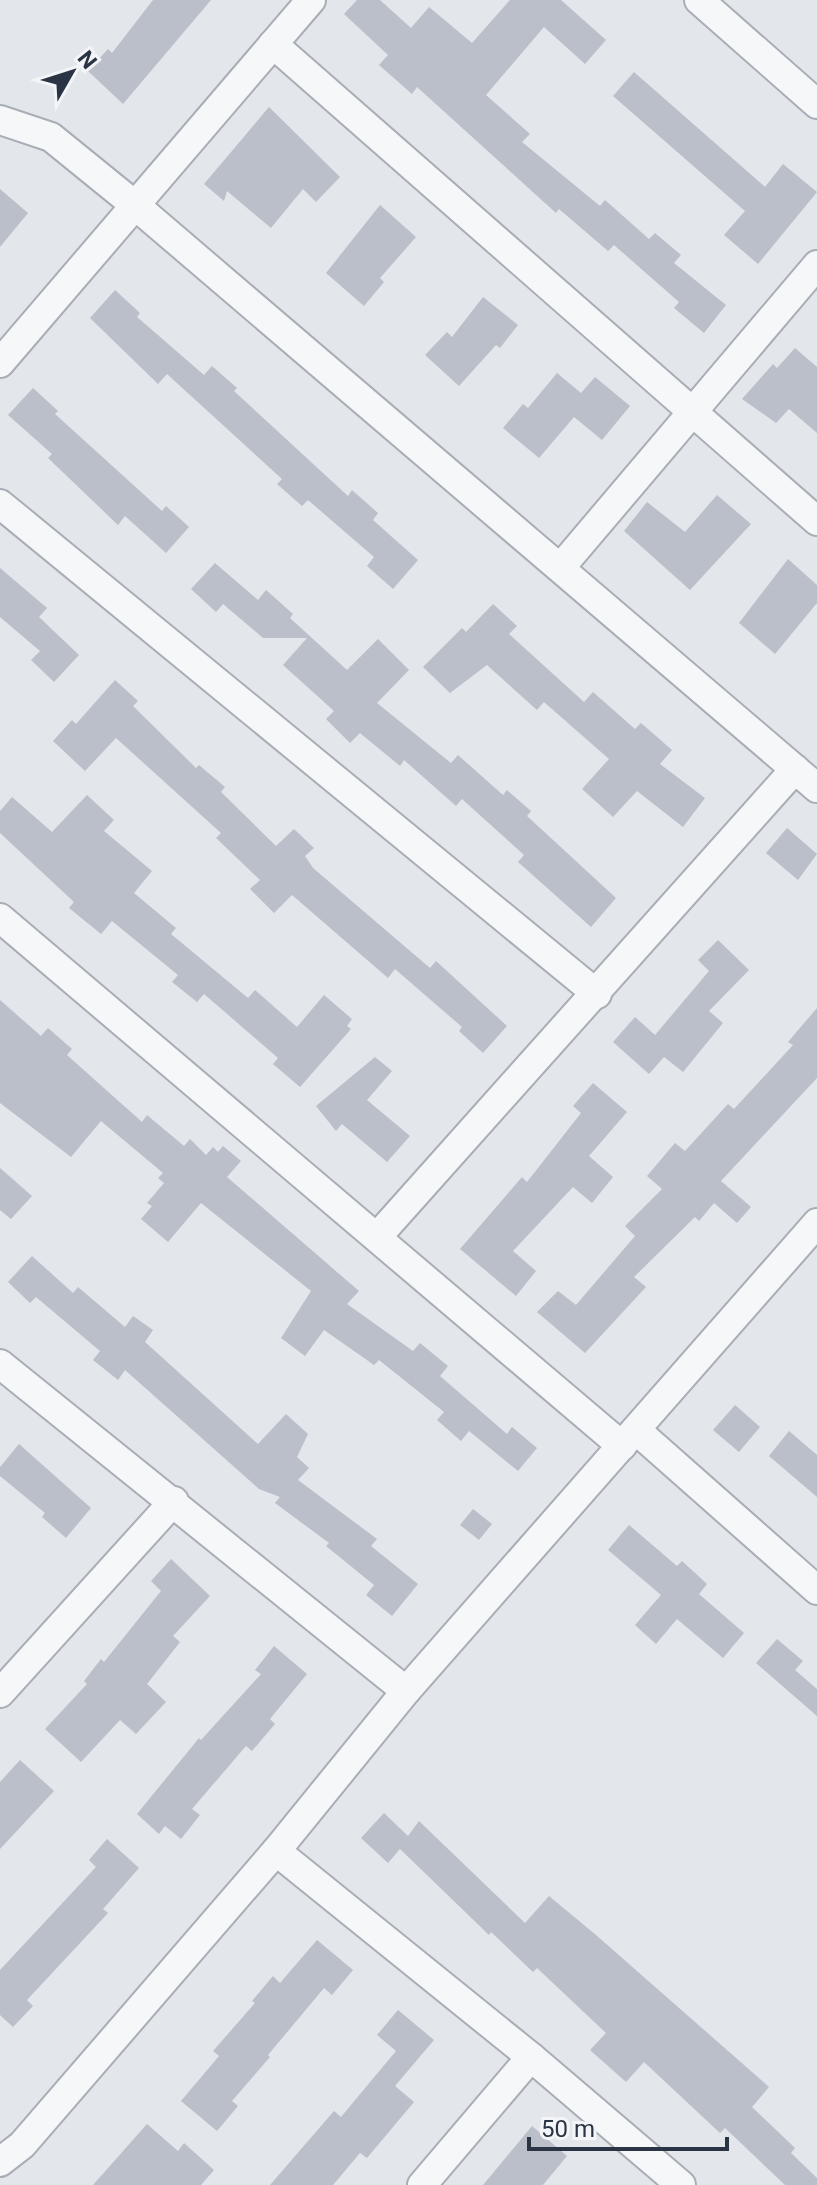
<svg xmlns="http://www.w3.org/2000/svg" width="817" height="2185" font-family="Roboto,sans-serif">
  <style>
    .building { fill: #babfc9 }
    .lines { fill: none; stroke-linecap: round; stroke-linejoin: round }
    .minor-casing { stroke: #a8adb6; stroke-width: 32 }
    .minor { stroke: #f6f7f9; stroke-width: 28 }
  </style>
  <rect width="100%" height="100%" fill="#e3e6eb"/>
  <g class="building">
    <path d="M 153,0 L 211,0 L 123,104 L 88,71 L 108,49 L 112,53 Z"/>
    <path d="M 357,0 L 380,0 L 411,28 L 429,7 L 472,43 L 510,0 L 561,0 L 606,40 L 585,64 L 544,27 L 486,95 L 530,134 L 522,142 L 600,206 L 605,200 L 649,239 L 655,233 L 681,255 L 674,263 L 726,305 L 704,333 L 674,308 L 679,302 L 614,245 L 608,251 L 559,209 L 556,213 L 417,87 L 412,94 L 379,65 L 388,55 L 344,14 Z"/>
    <path d="M 634,72 L 765,187 L 783,164 L 817,192 L 758,264 L 724,235 L 745,211 L 613,96 Z"/>
    <path d="M 269,107 L 340,177 L 316,202 L 303,189 L 271,228 L 227,191 L 224,201 L 204,184 Z"/>
    <path d="M 0,189 L 28,213 L 0,247 Z"/>
    <path d="M 380,205 L 416,237 L 380,278 L 384,282 L 364,306 L 326,273 Z"/>
    <path d="M 115,290 L 140,313 L 137,317 L 204,375 L 212,366 L 237,388 L 234,391 L 348,496 L 352,490 L 378,513 L 373,520 L 418,560 L 393,589 L 367,566 L 374,557 L 308,500 L 302,506 L 277,484 L 282,479 L 167,374 L 158,384 L 90,318 Z"/>
    <path d="M 483,297 L 518,325 L 500,348 L 496,345 L 459,386 L 425,355 L 447,332 L 452,337 Z"/>
    <path d="M 795,348 L 817,367 L 817,433 L 789,409 L 776,423 L 742,399 L 773,364 L 777,368 Z"/>
    <path d="M 557,373 L 581,393 L 595,377 L 630,406 L 602,440 L 574,417 L 539,458 L 503,428 L 523,404 L 528,408 Z"/>
    <path d="M 33,388 L 58,411 L 55,414 L 162,511 L 166,506 L 189,527 L 166,553 L 125,516 L 118,525 L 48,458 L 52,454 L 8,415 Z"/>
    <path d="M 717,495 L 751,524 L 690,590 L 624,531 L 647,502 L 685,532 Z"/>
    <path d="M 788,559 L 817,585 L 817,603 L 775,654 L 739,623 Z"/>
    <path d="M 215,563 L 258,600 L 266,590 L 293,614 L 290,618 L 347,670 L 378,639 L 409,670 L 377,703 L 451,763 L 458,755 L 503,795 L 507,790 L 531,811 L 527,816 L 616,898 L 591,927 L 518,862 L 524,855 L 462,799 L 456,806 L 404,760 L 400,766 L 360,733 L 350,743 L 326,719 L 334,711 L 283,665 L 307,638 L 263,638 L 223,604 L 216,612 L 191,589 Z"/>
    <path d="M 0,568 L 47,608 L 39,617 L 79,655 L 54,682 L 31,660 L 40,651 L 0,617 Z"/>
    <path d="M 493,604 L 517,626 L 509,634 L 584,702 L 593,692 L 635,729 L 641,723 L 672,750 L 660,764 L 705,798 L 683,827 L 637,791 L 613,817 L 582,789 L 609,759 L 544,702 L 537,710 L 487,665 L 450,693 L 423,667 L 462,628 L 466,632 Z"/>
    <path d="M 115,680 L 138,701 L 133,706 L 196,768 L 199,765 L 225,787 L 221,792 L 276,846 L 294,829 L 314,848 L 305,856 L 313,868 L 430,968 L 436,961 L 507,1026 L 483,1053 L 459,1031 L 462,1027 L 395,969 L 388,978 L 292,895 L 274,913 L 250,889 L 260,880 L 216,838 L 221,833 L 116,738 L 85,771 L 53,741 L 72,720 L 76,724 Z"/>
    <path d="M 87,795 L 114,820 L 104,831 L 152,871 L 134,893 L 176,928 L 171,934 L 248,998 L 255,990 L 297,1027 L 324,995 L 352,1019 L 347,1026 L 351,1029 L 300,1087 L 273,1064 L 278,1058 L 204,994 L 197,1002 L 172,982 L 178,975 L 112,921 L 101,934 L 69,908 L 74,902 L 0,833 L 0,811 L 12,797 L 52,832 Z"/>
    <path d="M 787,828 L 817,854 L 798,880 L 766,853 Z"/>
    <path d="M 718,940 L 749,970 L 709,1011 L 723,1023 L 683,1072 L 664,1057 L 649,1074 L 613,1042 L 635,1017 L 655,1035 L 709,971 L 698,960 Z"/>
    <path d="M 0,1000 L 41,1036 L 48,1028 L 72,1049 L 67,1055 L 142,1122 L 147,1115 L 184,1146 L 190,1139 L 206,1155 L 213,1147 L 218,1152 L 223,1146 L 241,1161 L 227,1177 L 359,1291 L 347,1304 L 413,1351 L 420,1343 L 448,1366 L 440,1376 L 507,1434 L 512,1427 L 537,1448 L 518,1471 L 469,1431 L 461,1441 L 437,1420 L 444,1412 L 379,1360 L 374,1365 L 324,1330 L 305,1356 L 281,1338 L 311,1291 L 201,1203 L 168,1242 L 141,1219 L 152,1206 L 147,1203 L 164,1183 L 158,1178 L 163,1173 L 101,1121 L 71,1157 L 0,1103 Z"/>
    <path d="M 817,1008 L 817,1078 L 721,1181 L 751,1207 L 737,1223 L 714,1203 L 699,1221 L 695,1217 L 634,1277 L 646,1287 L 585,1353 L 537,1312 L 558,1291 L 576,1305 L 635,1236 L 625,1226 L 662,1189 L 647,1176 L 675,1143 L 685,1151 L 728,1104 L 734,1109 L 793,1045 L 788,1042 Z"/>
    <path d="M 375,1057 L 392,1071 L 367,1100 L 410,1136 L 387,1162 L 342,1124 L 336,1131 L 316,1106 Z"/>
    <path d="M 593,1083 L 627,1112 L 589,1156 L 613,1177 L 592,1203 L 573,1187 L 513,1251 L 536,1271 L 516,1296 L 460,1249 L 522,1177 L 527,1182 L 581,1113 L 573,1106 Z"/>
    <path d="M 0,1168 L 32,1196 L 11,1219 L 0,1210 Z"/>
    <path d="M 32,1256 L 73,1293 L 78,1287 L 125,1327 L 133,1316 L 153,1330 L 145,1342 L 258,1444 L 286,1414 L 308,1434 L 297,1457 L 309,1468 L 298,1480 L 377,1539 L 371,1546 L 418,1584 L 392,1616 L 366,1595 L 374,1585 L 326,1546 L 329,1543 L 275,1503 L 280,1497 L 259,1489 L 125,1370 L 118,1380 L 93,1360 L 100,1351 L 36,1297 L 30,1303 L 8,1282 Z"/>
    <path d="M 735,1405 L 760,1427 L 739,1452 L 713,1430 Z"/>
    <path d="M 789,1431 L 817,1455 L 817,1497 L 769,1456 Z"/>
    <path d="M 19,1444 L 91,1508 L 66,1538 L 42,1517 L 45,1513 L 0,1476 L 0,1467 Z"/>
    <path d="M 473,1509 L 492,1524 L 479,1540 L 460,1525 Z"/>
    <path d="M 629,1525 L 677,1566 L 682,1561 L 707,1584 L 699,1594 L 744,1633 L 723,1658 L 677,1619 L 656,1644 L 635,1625 L 661,1595 L 608,1550 Z"/>
    <path d="M 171,1559 L 210,1596 L 173,1636 L 180,1642 L 147,1684 L 166,1702 L 136,1734 L 120,1720 L 81,1762 L 45,1729 L 87,1684 L 84,1681 L 101,1659 L 104,1662 L 161,1591 L 151,1581 Z"/>
    <path d="M 777,1639 L 803,1661 L 795,1670 L 817,1689 L 817,1716 L 756,1663 Z"/>
    <path d="M 274,1646 L 307,1674 L 270,1719 L 275,1724 L 252,1751 L 246,1746 L 192,1809 L 200,1815 L 181,1839 L 165,1826 L 159,1834 L 137,1814 L 199,1738 L 201,1740 L 261,1674 L 255,1670 Z"/>
    <path d="M 20,1760 L 54,1791 L 0,1849 L 0,1782 Z"/>
    <path d="M 384,1813 L 408,1836 L 419,1821 L 525,1923 L 549,1896 L 596,1935 L 769,2087 L 752,2107 L 795,2148 L 791,2153 L 817,2178 L 817,2185 L 785,2185 L 725,2128 L 720,2133 L 644,2062 L 626,2082 L 590,2050 L 606,2033 L 537,1968 L 533,1972 L 491,1932 L 489,1935 L 400,1849 L 388,1863 L 361,1838 Z"/>
    <path d="M 107,1839 L 139,1868 L 103,1909 L 108,1913 L 27,2000 L 33,2006 L 13,2027 L 0,2015 L 0,1970 L 96,1867 L 89,1860 Z"/>
    <path d="M 317,1940 L 353,1970 L 332,1995 L 324,1988 L 268,2055 L 270,2057 L 232,2101 L 238,2106 L 217,2131 L 181,2101 L 219,2056 L 213,2051 L 255,2003 L 252,2001 L 273,1976 L 280,1983 Z"/>
    <path d="M 398,2010 L 434,2040 L 395,2086 L 414,2102 L 367,2158 L 360,2153 L 333,2185 L 270,2185 L 334,2111 L 341,2117 L 396,2051 L 377,2035 Z"/>
    <path d="M 147,2124 L 178,2151 L 184,2143 L 214,2170 L 201,2185 L 93,2185 Z"/>
    <path d="M 532,2126 L 567,2156 L 543,2185 L 483,2185 Z"/>
  </g>
  <g class="lines">
    <g class="minor-casing">
      <g id="minor">
        <path d="M 699,0 L 817,104"/>
        <path d="M 273,44 L 817,521"/>
        <path d="M 0,120 L 51,137 L 136,206 L 817,788"/>
        <path d="M 0,363 L 311,0"/>
        <path d="M 0,504 L 597,994"/>
        <path d="M 561,567 L 817,265"/>
        <path d="M 0,918 L 622,1446"/>
        <path d="M 377,1237 L 795,769"/>
        <path d="M 0,1364 L 406,1691"/>
        <path d="M 636,1430 L 817,1590"/>
        <path d="M 0,1693 L 174,1501"/>
        <path d="M 276,1851 L 531,2057 L 681,2185"/>
        <path d="M 0,2162 L 22,2145 L 276,1851 L 406,1691 L 817,1223"/>
        <path d="M 422,2185 L 531,2057"/>
      </g>
    </g>
    <use href="#minor" class="minor"/>
  </g>
  <g transform="translate(72 72) rotate(51)" stroke="#f3f5f8" stroke-width="6" paint-order="stroke">
  <path d="M0-6L14 30L0 20L-14 30Z" fill="#2b3444"/>
  <text y="-12" font-size="22" font-weight="bold" text-anchor="middle" fill="#2b3444">N</text>
  </g>
  <path d="M529 2137v12h198v-12" fill="none" stroke="#2b3444" stroke-width="4"/>
  <text x="541" y="2137" font-size="24" fill="#2b3444" stroke="#f3f5f8" stroke-width="6" paint-order="stroke">50 m</text>
</svg>
